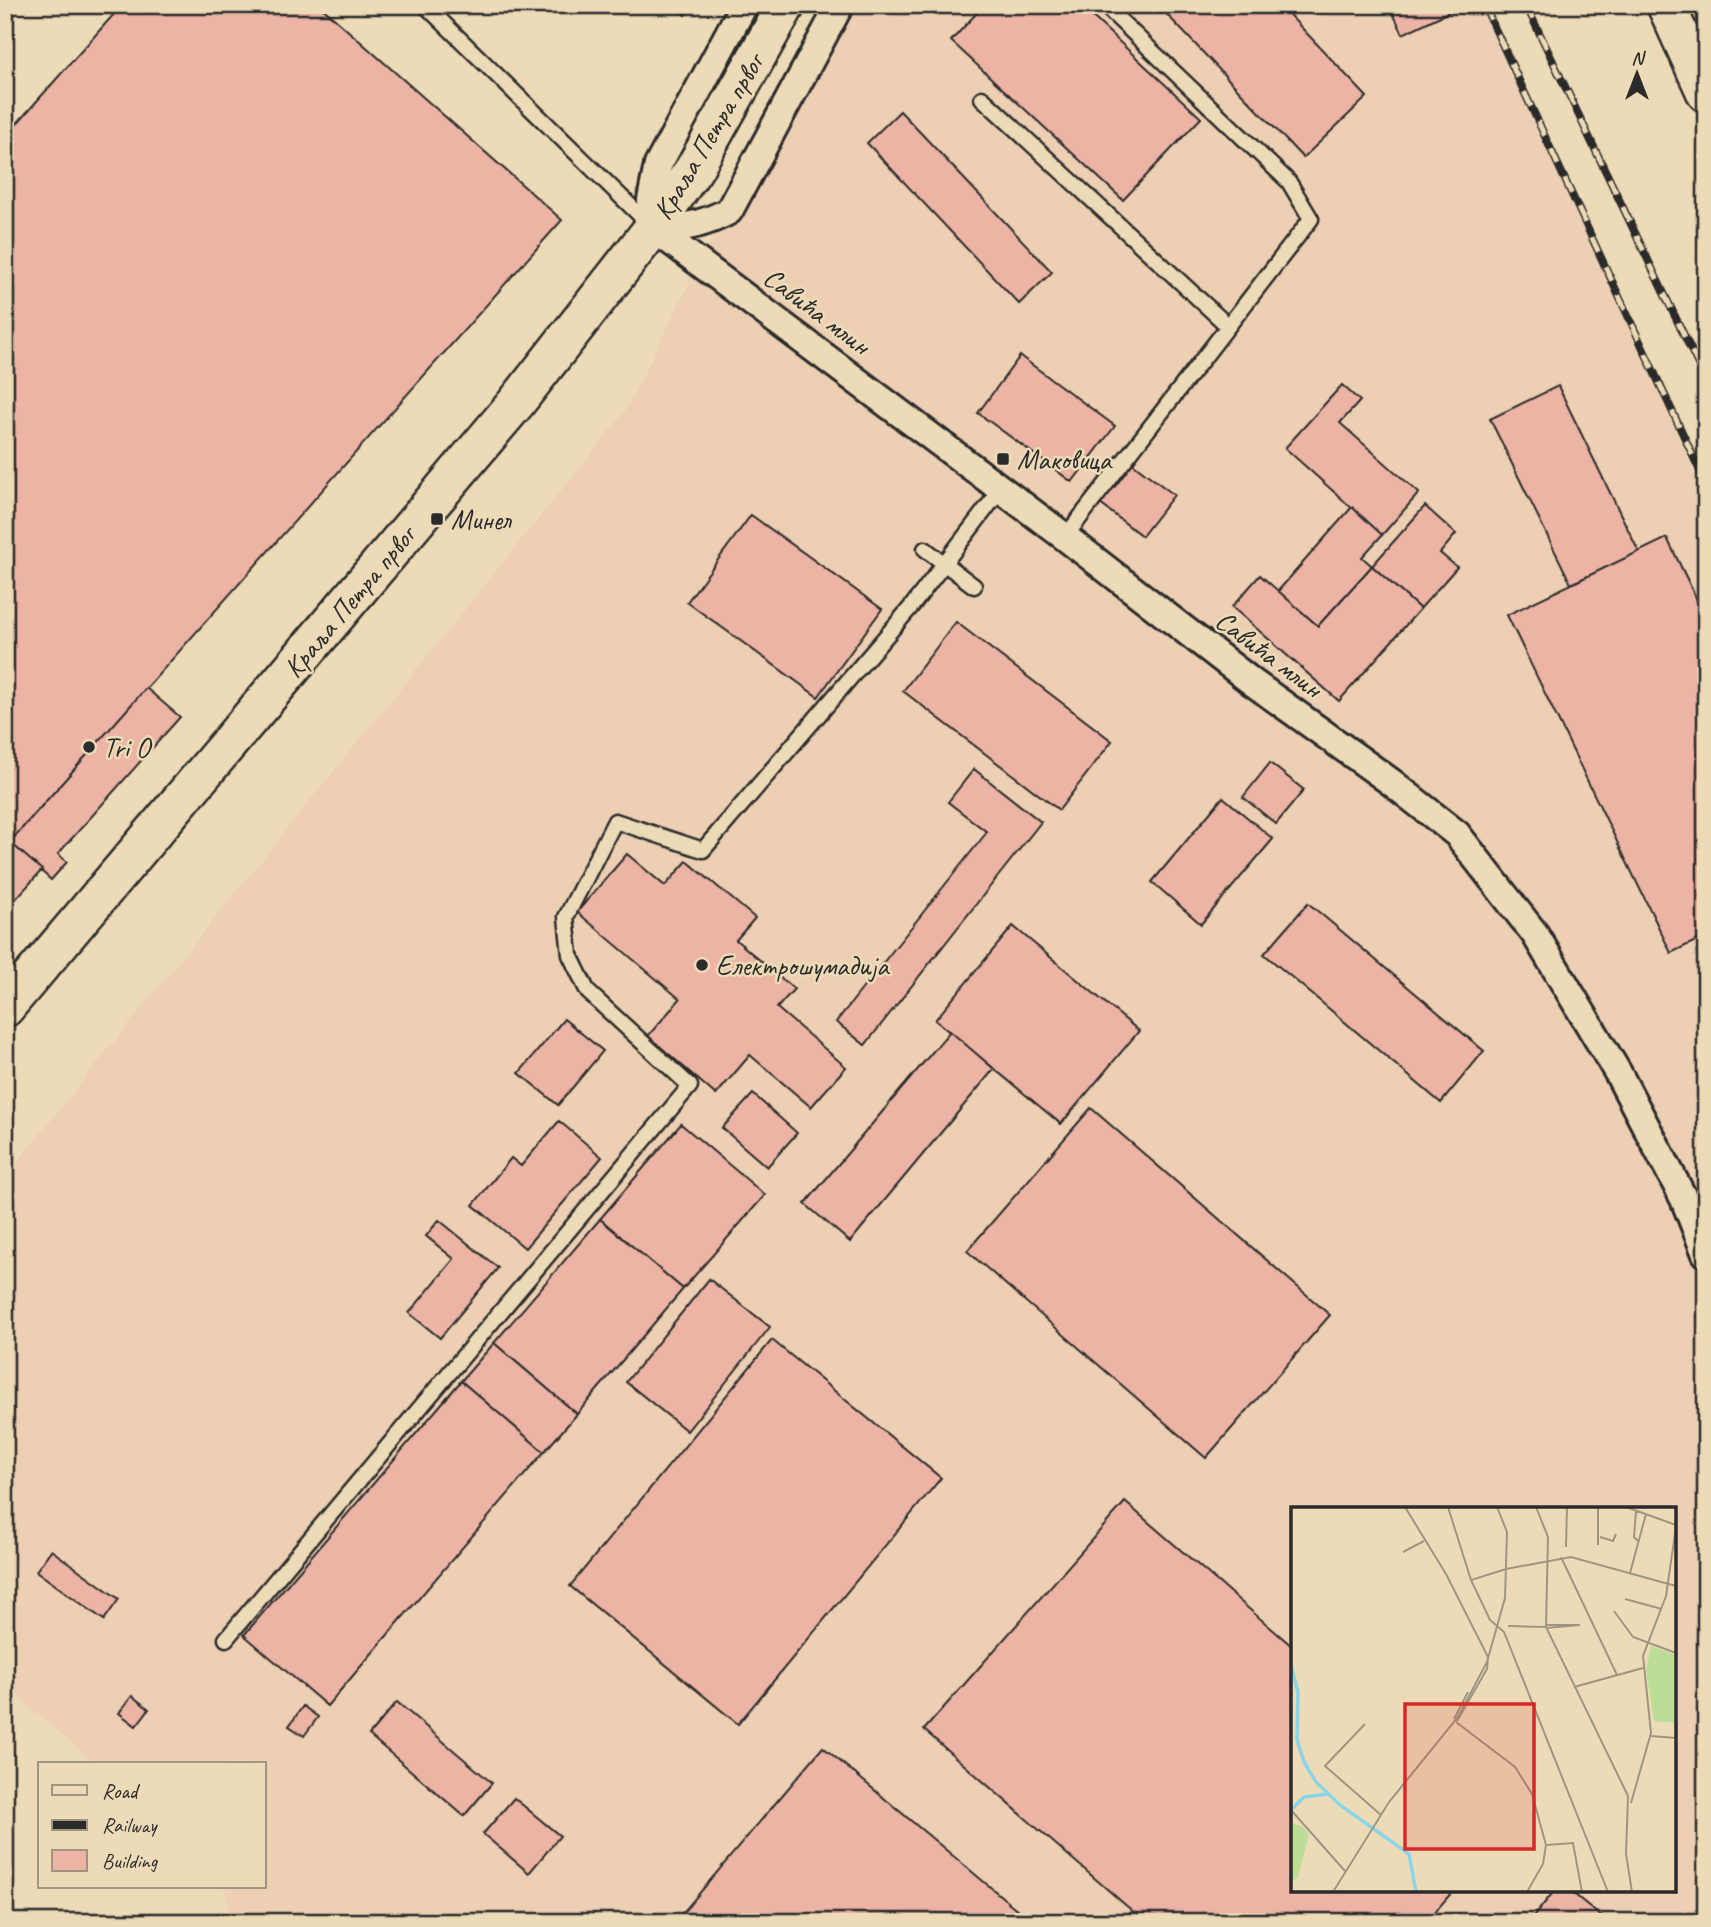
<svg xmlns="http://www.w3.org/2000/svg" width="1711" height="1927" font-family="Caveat,sans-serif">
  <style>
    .built { fill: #edcfb3; fill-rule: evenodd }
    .building { fill: #edb4a6; stroke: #2b2b2b; stroke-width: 2 }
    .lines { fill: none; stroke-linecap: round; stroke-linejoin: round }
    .lane-casing { stroke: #2b2b2b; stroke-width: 19 }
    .street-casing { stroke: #2b2b2b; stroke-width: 32 }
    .secondary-casing { stroke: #2b2b2b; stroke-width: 42 }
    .lane { stroke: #eddbb8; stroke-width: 14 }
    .street { stroke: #eddbb8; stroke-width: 26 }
    .secondary { stroke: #eddbb8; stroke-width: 37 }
    .rail-casing { stroke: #2b2b2b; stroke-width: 8 }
    .rail { stroke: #eddbb8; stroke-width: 5; stroke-dasharray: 16; stroke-linecap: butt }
    .poi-dot { fill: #2b2b2b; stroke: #eddbb8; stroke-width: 2.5 }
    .labels { text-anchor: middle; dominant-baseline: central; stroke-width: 5; stroke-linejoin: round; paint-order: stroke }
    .street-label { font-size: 28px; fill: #2b2b2b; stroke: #eddbb8 }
    .poi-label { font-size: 28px; fill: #2b2b2b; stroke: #eddbb8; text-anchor: start }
    .inset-river { fill: none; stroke: #89d6e8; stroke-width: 3.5 }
    .inset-road { fill: none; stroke: #9f9580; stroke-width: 2 }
    .view { fill: #d62828; fill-opacity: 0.15; stroke: #d62828; stroke-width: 3.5 }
    .inset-edge { fill: none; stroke: #2b2b2b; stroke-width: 3.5 }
  </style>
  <rect width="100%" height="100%" fill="#eddbb8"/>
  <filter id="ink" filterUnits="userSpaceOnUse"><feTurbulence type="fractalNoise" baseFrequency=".0143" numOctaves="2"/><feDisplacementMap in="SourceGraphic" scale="14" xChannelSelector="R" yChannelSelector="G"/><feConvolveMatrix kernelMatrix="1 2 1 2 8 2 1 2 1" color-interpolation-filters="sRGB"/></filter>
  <g filter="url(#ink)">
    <path class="built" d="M 829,5 L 1480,5 L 1627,317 L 1706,501 L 1706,1922 L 231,1922 L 225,1887 L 264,1887 L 264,1764 L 96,1764 L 5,1686 L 5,1177 L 624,413 ZM 1293,1509 L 1674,1509 L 1674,1890 L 1293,1890 Z"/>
    <g class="building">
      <path d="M 122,5 L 319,5 L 562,220 L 10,842 L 5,838 L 5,137 Z"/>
      <path d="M 674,5 L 693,5 L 685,15 Z"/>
      <path d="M 984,5 L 1080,5 L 1201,118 L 1123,200 L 951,41 Z"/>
      <path d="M 1158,5 L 1280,5 L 1367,97 L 1303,158 Z"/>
      <path d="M 1389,5 L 1461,5 L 1461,6 L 1403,34 Z"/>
      <path d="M 900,111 L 1052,272 L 1019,304 L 867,143 Z"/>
      <path d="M 1020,356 L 1115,426 L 1072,482 L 978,413 Z"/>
      <path d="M 1342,385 L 1360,401 L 1340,423 L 1419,493 L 1382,535 L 1285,448 Z"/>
      <path d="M 1558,386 L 1639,552 L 1571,584 L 1490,419 Z"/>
      <path d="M 1131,462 L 1174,495 L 1142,536 L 1099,503 Z"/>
      <path d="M 1425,506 L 1456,534 L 1440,553 L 1457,567 L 1420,609 L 1372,566 Z"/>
      <path d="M 1352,507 L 1382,535 L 1362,557 L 1372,566 L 1318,626 L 1278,591 Z"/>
      <path d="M 751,515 L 882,609 L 818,697 L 687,602 Z"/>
      <path d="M 1667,538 L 1706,618 L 1706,936 L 1671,953 L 1507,615 Z"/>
      <path d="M 1372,566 L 1420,609 L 1339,701 L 1232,607 L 1260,575 L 1318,626 Z"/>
      <path d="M 956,622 L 1112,741 L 1059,810 L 903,691 Z"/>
      <path d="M 146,688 L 180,717 L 58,854 L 67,862 L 51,880 L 10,842 Z"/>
      <path d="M 1270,763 L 1304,790 L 1276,824 L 1243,797 Z"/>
      <path d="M 974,769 L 1041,822 L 865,1045 L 836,1022 L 987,832 L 948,802 Z"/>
      <path d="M 1223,797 L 1273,839 L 1201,924 L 1152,882 Z"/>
      <path d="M 5,838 L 42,870 L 5,911 Z"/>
      <path d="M 627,854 L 665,886 L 687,861 L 755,918 L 736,940 L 794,989 L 777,1008 L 846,1067 L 811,1107 L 750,1055 L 716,1095 L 648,1036 L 680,999 L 577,912 Z"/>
      <path d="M 1308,903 L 1484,1051 L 1441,1103 L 1264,954 Z"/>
      <path d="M 1013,926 L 1139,1031 L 1061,1124 L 935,1020 Z"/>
      <path d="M 564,1019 L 603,1051 L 558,1105 L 519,1073 Z"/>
      <path d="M 950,1031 L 994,1069 L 850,1242 L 805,1204 Z"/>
      <path d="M 753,1094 L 797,1133 L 767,1167 L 722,1128 Z"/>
      <path d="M 1091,1108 L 1330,1315 L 1206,1458 L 967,1251 Z"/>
      <path d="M 559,1121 L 602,1157 L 525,1248 L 473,1205 L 511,1158 L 521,1166 Z"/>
      <path d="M 681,1124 L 765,1195 L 683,1289 L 600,1219 Z"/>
      <path d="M 600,1219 L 683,1289 L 577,1414 L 494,1343 Z"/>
      <path d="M 439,1220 L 498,1268 L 440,1338 L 409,1313 L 454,1259 L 426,1236 Z"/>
      <path d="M 709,1279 L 770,1327 L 687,1431 L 626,1382 Z"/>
      <path d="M 772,1340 L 941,1478 L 738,1724 L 570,1586 Z"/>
      <path d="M 494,1343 L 577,1414 L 544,1452 L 461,1381 Z"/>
      <path d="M 461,1381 L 544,1452 L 327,1706 L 244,1635 Z"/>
      <path d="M 1125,1502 L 1293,1647 L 1293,1890 L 1454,1890 L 1426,1922 L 1145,1922 L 924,1730 Z"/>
      <path d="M 51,1550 L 119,1599 L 104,1620 L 36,1571 Z"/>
      <path d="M 132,1696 L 149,1709 L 136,1726 L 119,1713 Z"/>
      <path d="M 397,1702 L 492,1783 L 464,1816 L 369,1735 Z"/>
      <path d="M 303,1706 L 318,1717 L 304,1736 L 289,1726 Z"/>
      <path d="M 823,1747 L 1032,1922 L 675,1922 Z"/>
      <path d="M 514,1798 L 560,1836 L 529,1873 L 483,1834 Z"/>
      <path d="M 1555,1890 L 1569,1890 L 1608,1922 L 1529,1922 Z"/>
    </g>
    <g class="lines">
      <g class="lane-casing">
        <g id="lane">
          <path d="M 425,5 L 652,227"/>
          <path d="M 982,98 L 1228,326"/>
          <path d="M 1065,537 L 1311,219 L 1289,182 L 1104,5"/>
          <path d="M 925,549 L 974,586"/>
          <path d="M 226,1639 L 690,1086 L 588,992 L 570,955 L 566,917 L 615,821 L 703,850 L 911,607 L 1001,489"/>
        </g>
      </g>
      <g class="street-casing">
        <g id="street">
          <path d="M 653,228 L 1065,537 L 1252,682 L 1391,782 L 1457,834 L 1535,934 L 1618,1073 L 1684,1199 L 1706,1254"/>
          <path d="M 653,228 C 681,230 705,224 729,211 L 840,5"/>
          <path d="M 653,228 L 651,200 L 658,165 L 744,5"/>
        </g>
      </g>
      <g class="secondary-casing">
        <g id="secondary">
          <path d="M 1666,5 L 1706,93"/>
          <path d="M 5,1008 L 516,403 L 653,228 L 694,169 L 786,5"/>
        </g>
      </g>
      <use href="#lane" class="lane"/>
      <use href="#street" class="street"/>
      <use href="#secondary" class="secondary"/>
      <g class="rail-casing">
        <g id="rail">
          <path d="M 1484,5 L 1706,484"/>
          <path d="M 1526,5 L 1706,381"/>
        </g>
      </g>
      <use href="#rail" class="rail"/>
    </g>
  </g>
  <g class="poi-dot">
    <rect x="996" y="452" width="14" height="14" rx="3.5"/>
    <rect x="430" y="512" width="14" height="14" rx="3.5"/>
    <circle cx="89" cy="747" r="7"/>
    <circle cx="702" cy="965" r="7"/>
  </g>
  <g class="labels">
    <g class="street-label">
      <text transform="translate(708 137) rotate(-59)">Краља Петра првог</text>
      <text transform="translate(817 311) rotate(37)">Савића млин</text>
      <text transform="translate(349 602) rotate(-50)">Краља Петра првог</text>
      <text transform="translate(1269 654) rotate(37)">Савића млин</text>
    </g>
    <g class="poi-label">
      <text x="1017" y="459">Маковица</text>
      <text x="451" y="519">Минел</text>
      <text x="103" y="747">Tri O</text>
      <text x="716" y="965">Електрошумадија</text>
    </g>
  </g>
  <g transform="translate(1291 1507)">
    <rect width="385" height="385" fill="#eddbb8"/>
    <path d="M 360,139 L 385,148 L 385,216 L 363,214 L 355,163 ZM 0,316 L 12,320 L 18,328 L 7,370 L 0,375 Z" fill="#bbdd96"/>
    <path class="inset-river" d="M 0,158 L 7,185 L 6,233 L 13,255 L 25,275 L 49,298 L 118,347 L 125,385M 1,302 L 13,290 L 37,287"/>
    <path class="inset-road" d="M 114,0 L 155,67 L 197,150 L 196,162 L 166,214M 157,0 L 180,73M 245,0 L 257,30 L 255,120 L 337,289 L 335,347 L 341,385M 335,0 L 385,18M 345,4 L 343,30 L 347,34M 309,30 L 322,34 L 325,27M 307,38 L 307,0M 275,40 L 276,0M 112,45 L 133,34M 270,50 L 326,168M 215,62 L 280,50 L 385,79M 215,62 L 180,73 L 199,113 L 213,125 L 317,385M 339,66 L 355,7M 334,92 L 371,102M 323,104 L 342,130 L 385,146M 255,118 L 289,118 L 255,121M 217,119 L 255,120M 283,180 L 352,161M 163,212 L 177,185M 165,215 L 224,260 L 241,287 L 255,338 L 252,357 L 236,385M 74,217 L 34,259 L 90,308M 360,229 L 385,231M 340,296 L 360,226 L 352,149 L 375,89 L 385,20M 0,303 L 54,364M 255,338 L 282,336 L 291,385M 42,385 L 98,295 L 167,210 L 196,155 L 214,91 L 216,25 L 206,0"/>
    <path class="view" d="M 114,197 L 243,197 L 243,342 L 114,342 Z"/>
    <rect width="385" height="385" class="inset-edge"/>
  </g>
  <rect width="1711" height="1927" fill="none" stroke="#eddbb8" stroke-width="28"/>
  <rect x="14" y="14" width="1683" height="1899" fill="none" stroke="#2b2b2b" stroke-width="2.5" filter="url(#ink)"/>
  <rect x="38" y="1762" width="228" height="126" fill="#eddbb8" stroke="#9f9580" stroke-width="2"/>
  <rect x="52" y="1785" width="35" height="10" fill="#eddbb8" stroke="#9f9580" stroke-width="2"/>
  <text x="102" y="1798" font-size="21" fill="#2b2b2b">Road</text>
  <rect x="52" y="1820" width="35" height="10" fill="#2b2b2b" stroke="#9f9580" stroke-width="2"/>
  <text x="102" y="1832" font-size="21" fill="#2b2b2b">Railway</text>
  <rect x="52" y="1850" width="35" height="21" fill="#edb4a6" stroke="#9f9580" stroke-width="2"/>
  <text x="102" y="1868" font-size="21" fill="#2b2b2b">Building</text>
  <g transform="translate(1637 74)" stroke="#eddbb8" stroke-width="5" paint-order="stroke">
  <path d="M0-5L12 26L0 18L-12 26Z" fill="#2b2b2b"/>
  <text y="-10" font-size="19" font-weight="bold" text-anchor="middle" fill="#2b2b2b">N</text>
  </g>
</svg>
